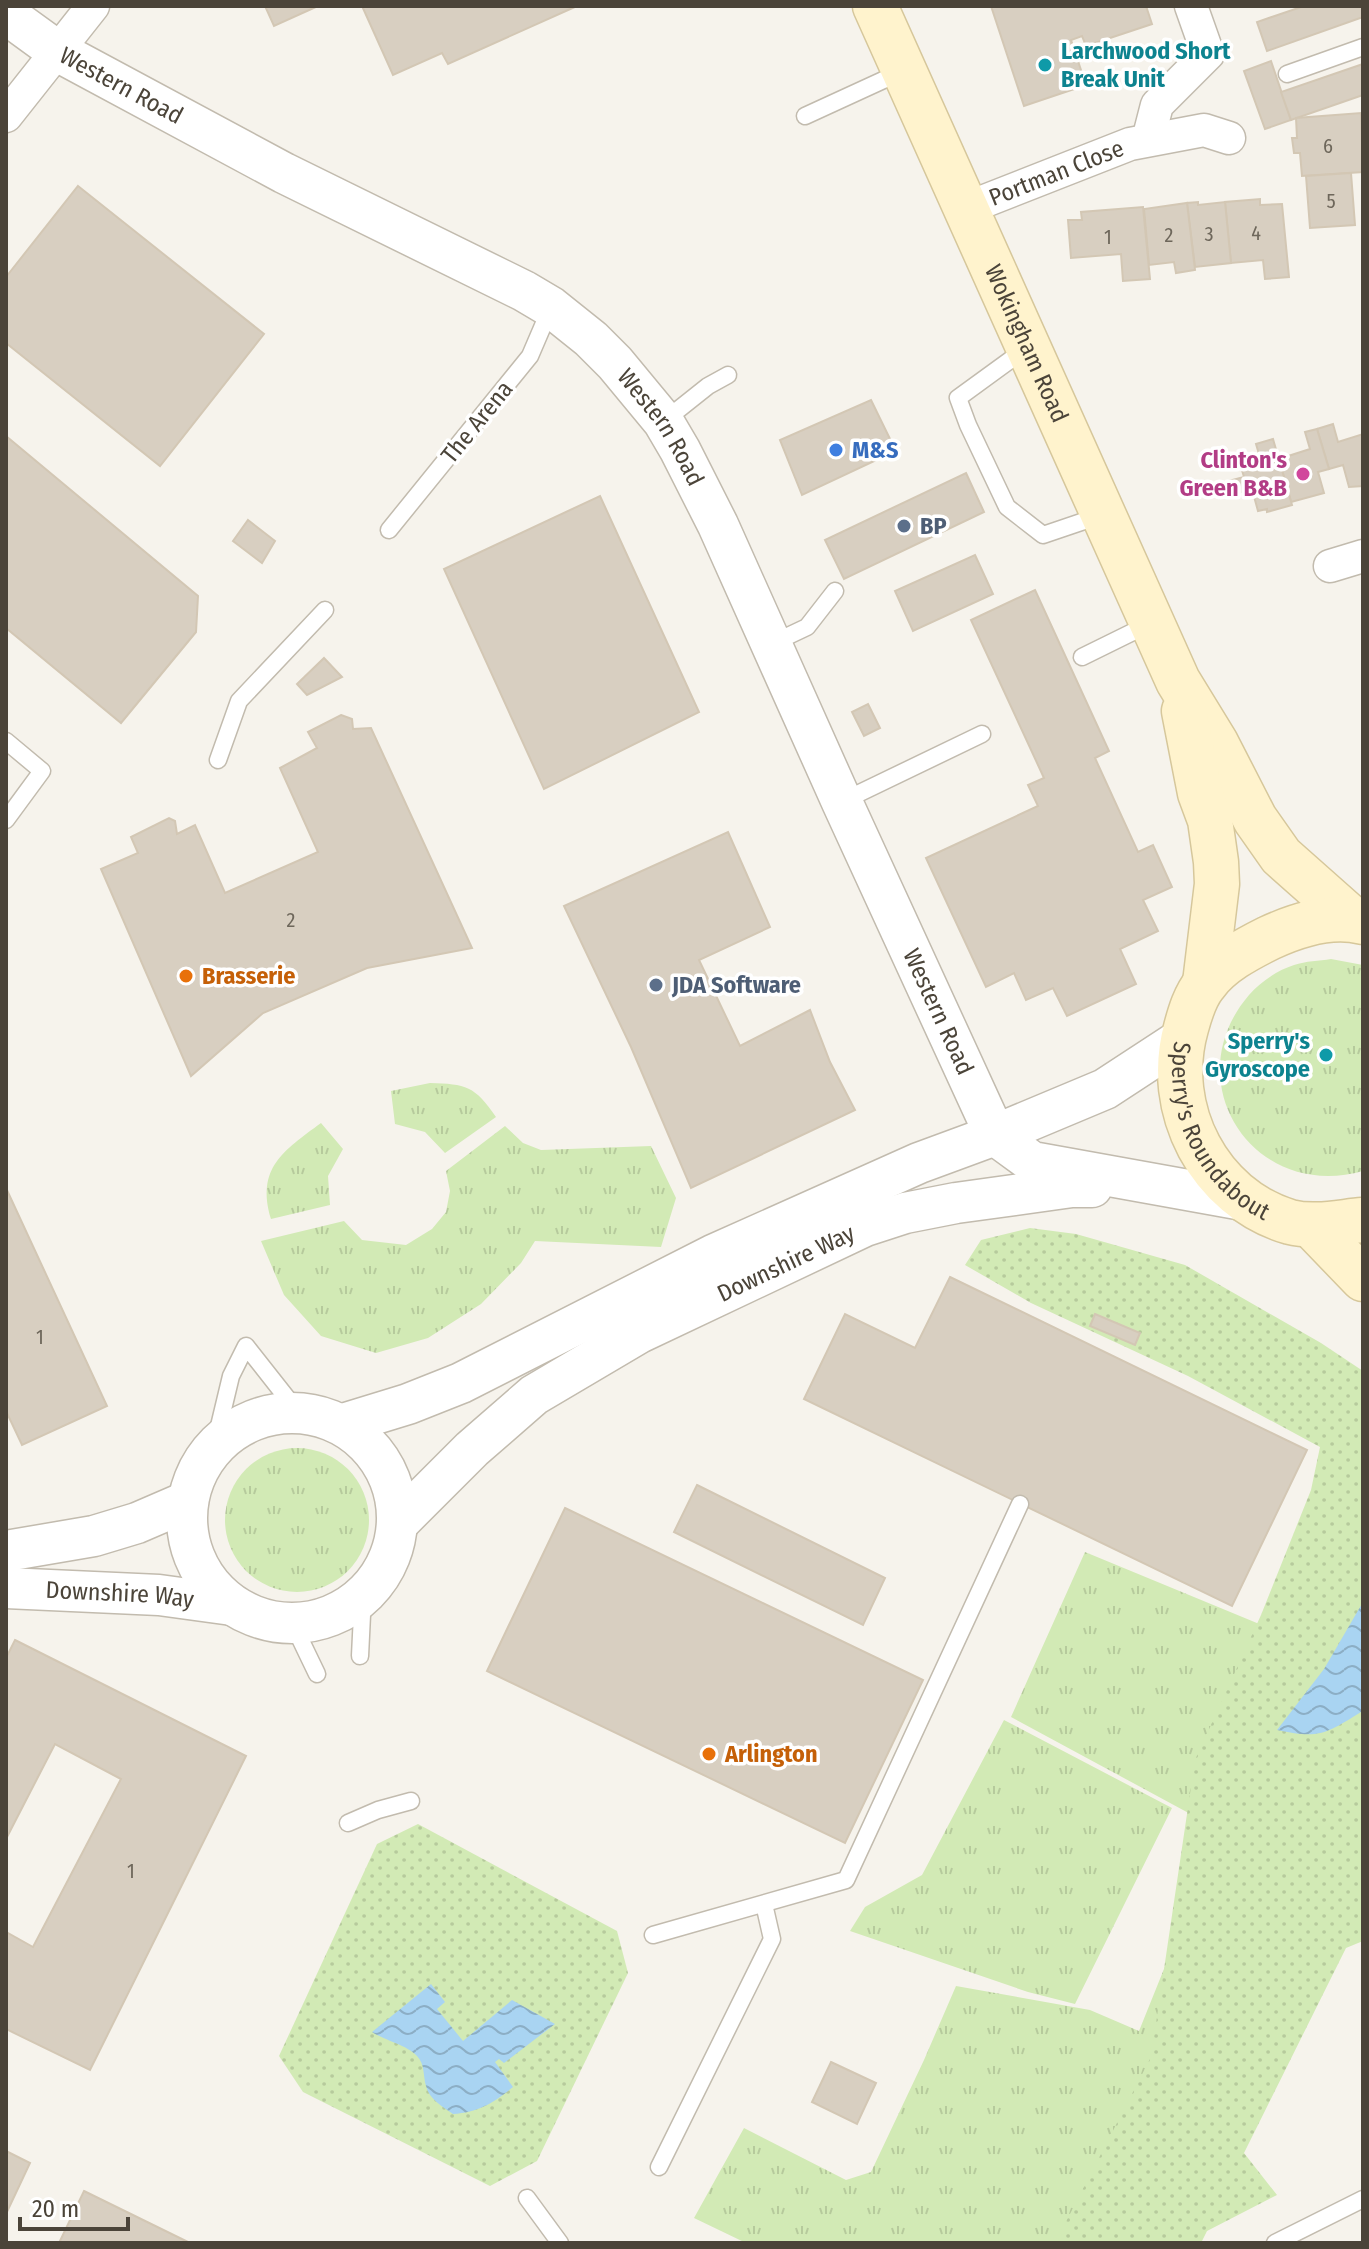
<svg xmlns="http://www.w3.org/2000/svg" width="1369" height="2249" font-family="'Fira Sans Condensed',sans-serif">
  <style>
    .grass { fill: url(#grass-tufts) }
    .park { fill: url(#park-dots) }
    .water { fill: url(#water-waves) }
    .building { fill: #d8cfc1; stroke: #d3c7b4; stroke-width: 2 }
    .lines { fill: none; stroke-linecap: round; stroke-linejoin: round }
    .service-casing { stroke: #c2bbae; stroke-width: 19 }
    .minor-casing { stroke: #c2bbae; stroke-width: 35 }
    .tertiary-casing { stroke: #c2bbae; stroke-width: 43 }
    .secondary-casing { stroke: #d6c79b; stroke-width: 47 }
    .service { stroke: #fff; stroke-width: 16 }
    .minor { stroke: #fff; stroke-width: 32 }
    .tertiary { stroke: #fff; stroke-width: 40 }
    .secondary { stroke: #fff3cd; stroke-width: 44 }
    .culture-dot { fill: #0f9aa8; stroke: #fff; stroke-width: 3 }
    .shop-dot { fill: #3f7fe0; stroke: #fff; stroke-width: 3 }
    .hotel-dot { fill: #d1479c; stroke: #fff; stroke-width: 3 }
    .service-dot { fill: #5c6f8a; stroke: #fff; stroke-width: 3 }
    .food-dot { fill: #e8710a; stroke: #fff; stroke-width: 3 }
    .labels { text-anchor: middle; dominant-baseline: central; stroke-width: 7; stroke-linejoin: round; paint-order: stroke }
    .number-label { font-size: 20px; fill: #6e675b }
    .culture-label { font-size: 24px; font-weight: bold; fill: #0d838f; stroke: #fff; text-anchor: start }
    .street-label { font-size: 24px; fill: #4b4439; stroke: #fff }
    .shop-label { font-size: 24px; font-weight: bold; fill: #366cbe; stroke: #fff; text-anchor: start }
    .hotel-label { font-size: 24px; font-weight: bold; fill: #b23c85; stroke: #fff; text-anchor: end }
    .service-label { font-size: 24px; font-weight: bold; fill: #4e5e75; stroke: #fff; text-anchor: start }
    .food-label { font-size: 24px; font-weight: bold; fill: #c56008; stroke: #fff; text-anchor: start }
  </style>
  <defs>
    <pattern id="grass-tufts" width="24" height="20" patternUnits="userSpaceOnUse" patternTransform="scale(2)"><rect width="24" height="20" fill="#d2eab5"/><path d="M3 7l-1-3M5 7V3M7 7l1-3M15 17l-1-3M17 17v-4M19 17l1-3" fill="none" stroke="#b6ca9c"/></pattern>
    <pattern id="park-dots" width="8" height="8" patternUnits="userSpaceOnUse" patternTransform="scale(2)"><rect width="8" height="8" fill="#d2eab5"/><path d="M2 2h.1M6 6h.1" fill="none" stroke="#b6ca9c" stroke-width="1.8" stroke-linecap="round"/></pattern>
    <pattern id="water-waves" width="16" height="10" patternUnits="userSpaceOnUse" patternTransform="scale(2)"><rect width="16" height="10" fill="#a9d4f2"/><path d="M0 5q4-4 8 0t8 0" fill="none" stroke="#8caec5"/></pattern>
  </defs>
  <rect width="100%" height="100%" fill="#f6f3ec"/>
  <g class="grass">
    <path d="M 1331,959 L 1363,965 L 1363,1171 C 1253,1202 1175,1081 1249,995 C 1260,982 1278,970 1294,965 C 1306,961 1319,961 1331,959 Z"/>
    <path d="M 430,1083 C 466,1084 475,1086 496,1117 L 445,1153 L 425,1132 L 395,1124 L 391,1091 Z"/>
    <path d="M 321,1123 L 343,1149 L 328,1176 L 330,1205 L 271,1219 C 256,1168 283,1151 321,1123 Z"/>
    <path d="M 505,1126 L 523,1143 L 541,1150 L 651,1146 L 676,1198 L 661,1247 L 535,1241 L 521,1263 L 481,1304 L 428,1338 L 376,1353 L 321,1336 L 284,1295 L 261,1241 L 344,1221 L 362,1240 L 406,1245 L 432,1229 L 446,1212 L 450,1191 L 446,1171 Z"/>
    <circle cx="297" cy="1520" r="72"/>
    <path d="M 1085,1552 L 1293,1638 L 1107,2243 L 746,2243 L 694,2218 L 744,2128 L 846,2180 L 871,2172 L 924,2060 L 956,1986 L 1090,2010 L 1139,2031 L 1220,1830 L 1011,1717 Z"/>
    <path d="M 1004,1720 L 1172,1808 L 1075,2004 L 1028,1992 L 850,1931 L 865,1907 L 922,1875 Z"/>
  </g>
  <g class="park">
    <path d="M 1030,1228 L 1076,1234 L 1185,1265 L 1321,1343 L 1363,1371 L 1363,1941 L 1346,1948 L 1244,2153 L 1277,2195 L 1207,2231 L 1201,2243 L 1055,2243 L 1151,2057 L 1195,1760 L 1261,1615 L 1311,1490 L 1320,1447 L 1188,1376 L 1031,1303 L 965,1265 L 981,1240 Z"/>
    <path d="M 418,1824 L 617,1931 L 628,1973 L 537,2161 L 490,2186 L 303,2092 L 279,2056 L 377,1844 Z"/>
  </g>
  <g class="water">
    <path d="M 1363,1602 L 1363,1709 L 1361,1712 C 1326,1734 1319,1739 1277,1730 L 1324,1669 Z"/>
    <path d="M 431,1984 L 445,2002 L 437,2009 L 463,2041 L 512,2000 L 555,2024 L 504,2063 L 499,2059 L 495,2062 L 513,2087 C 493,2103 479,2112 453,2114 C 443,2107 429,2099 426,2086 C 423,2076 425,2064 417,2056 C 407,2045 386,2041 372,2032 Z"/>
  </g>
  <g class="building">
    <path d="M 265,6 L 318,6 L 274,26 Z"/>
    <path d="M 362,6 L 577,6 L 448,64 L 442,53 L 393,75 Z"/>
    <path d="M 991,6 L 1146,6 L 1152,24 L 1086,46 L 1082,36 L 1071,40 L 1086,85 L 1024,106 Z"/>
    <path d="M 1304,6 L 1363,6 L 1363,17 L 1267,51 L 1257,22 Z"/>
    <path d="M 1271,61 L 1291,120 L 1265,129 L 1244,71 Z"/>
    <path d="M 1363,64 L 1363,95 L 1291,120 L 1281,92 Z"/>
    <path d="M 1361,113 L 1363,172 L 1302,176 L 1300,153 L 1294,153 L 1292,138 L 1297,138 L 1296,118 Z"/>
    <path d="M 1351,173 L 1355,225 L 1310,228 L 1306,176 Z"/>
    <path d="M 78,186 L 264,334 L 160,466 L 6,343 L 6,277 Z"/>
    <path d="M 1260,199 L 1260,205 L 1282,204 L 1289,277 L 1265,279 L 1263,260 L 1231,263 L 1225,202 Z"/>
    <path d="M 1198,202 L 1198,205 L 1225,202 L 1231,263 L 1195,267 L 1187,203 Z"/>
    <path d="M 1187,203 L 1195,270 L 1176,273 L 1174,262 L 1149,265 L 1144,209 Z"/>
    <path d="M 1143,207 L 1150,279 L 1123,281 L 1121,254 L 1071,258 L 1068,220 L 1082,220 L 1081,212 Z"/>
    <path d="M 871,400 L 892,443 L 885,456 L 802,495 L 780,440 Z"/>
    <path d="M 1333,424 L 1338,442 L 1363,434 L 1363,486 L 1349,487 L 1343,465 L 1329,469 L 1317,429 Z"/>
    <path d="M 1317,429 L 1329,469 L 1318,472 L 1324,493 L 1291,502 L 1279,459 L 1310,449 L 1305,432 Z"/>
    <path d="M 6,436 L 198,596 L 196,632 L 121,723 L 6,628 Z"/>
    <path d="M 1273,439 L 1292,505 L 1267,512 L 1267,509 L 1258,511 L 1252,489 L 1220,498 L 1217,484 L 1244,477 L 1241,467 L 1261,461 L 1256,444 Z"/>
    <path d="M 966,473 L 984,512 L 844,579 L 825,540 Z"/>
    <path d="M 600,496 L 699,712 L 544,789 L 444,569 Z"/>
    <path d="M 248,520 L 275,541 L 262,563 L 233,541 Z"/>
    <path d="M 975,555 L 993,594 L 913,631 L 895,591 Z"/>
    <path d="M 1035,590 L 1109,751 L 1095,758 L 1138,852 L 1153,845 L 1172,887 L 1143,900 L 1158,931 L 1120,949 L 1136,984 L 1067,1016 L 1053,988 L 1026,1000 L 1014,973 L 986,987 L 926,858 L 1038,806 L 1028,785 L 1044,778 L 971,620 Z"/>
    <path d="M 324,658 L 342,677 L 307,695 L 297,684 Z"/>
    <path d="M 868,704 L 880,728 L 864,736 L 852,712 Z"/>
    <path d="M 341,715 L 352,719 L 353,729 L 371,728 L 472,948 L 367,968 L 263,1013 L 191,1076 L 101,869 L 138,853 L 131,837 L 169,818 L 175,821 L 177,834 L 195,825 L 225,893 L 318,852 L 280,768 L 317,748 L 308,732 Z"/>
    <path d="M 728,832 L 770,927 L 699,960 L 740,1046 L 810,1010 L 830,1062 L 855,1110 L 691,1188 L 631,1047 L 564,906 Z"/>
    <path d="M 6,1188 L 107,1406 L 22,1445 L 6,1411 Z"/>
    <path d="M 950,1277 L 1307,1450 L 1232,1606 L 804,1399 L 845,1314 L 915,1348 Z"/>
    <path d="M 1095,1314 L 1140,1333 L 1135,1345 L 1090,1326 Z"/>
    <path d="M 697,1485 L 885,1578 L 863,1625 L 674,1532 Z"/>
    <path d="M 565,1508 L 923,1680 L 845,1843 L 487,1671 Z"/>
    <path d="M 15,1640 L 246,1756 L 90,2070 L 6,2029 L 6,1932 L 33,1947 L 121,1779 L 55,1744 L 6,1839 L 6,1658 Z"/>
    <path d="M 831,2062 L 876,2083 L 857,2124 L 812,2102 Z"/>
    <path d="M 6,2151 L 30,2163 L 6,2214 Z"/>
    <path d="M 84,2191 L 190,2243 L 59,2243 Z"/>
  </g>
  <g class="lines">
    <g class="service-casing">
      <g id="service">
        <path d="M 1287,74 L 1363,47"/>
        <path d="M 805,116 L 903,71"/>
        <path d="M 1028,347 L 958,398 L 968,425 L 1007,507 L 1043,535 L 1102,515"/>
        <path d="M 664,421 L 708,386 L 728,375"/>
        <path d="M 389,530 L 530,356 L 551,307"/>
        <path d="M 771,644 L 807,627 L 835,591"/>
        <path d="M 1082,657 L 1149,624"/>
        <path d="M 6,741 L 42,771 L 6,820"/>
        <path d="M 218,760 L 239,701 L 325,610"/>
        <path d="M 843,801 L 982,734"/>
        <path d="M 214,1447 L 231,1376 L 246,1346 L 298,1412"/>
        <path d="M 292,1622 L 317,1674"/>
        <path d="M 360,1656 L 363,1594"/>
        <path d="M 348,1823 L 378,1810 L 411,1801"/>
        <path d="M 653,1935 L 846,1880 L 1020,1504"/>
        <path d="M 659,2167 L 772,1939 L 764,1904"/>
        <path d="M 527,2198 L 560,2243"/>
        <path d="M 1275,2243 L 1363,2199"/>
      </g>
    </g>
    <g class="minor-casing">
      <g id="minor">
        <path d="M 6,116 L 93,6"/>
        <path d="M 1148,140 L 1157,105 L 1208,54 L 1191,6"/>
        <path id="s1" d="M 967,208 L 1130,144 L 1204,130 L 1229,138"/>
        <path d="M 1330,566 L 1363,556"/>
      </g>
    </g>
    <g class="tertiary-casing">
      <g id="tertiary">
        <path id="s2" d="M 6,14 L 57,51 L 284,173 L 524,291 L 551,307 L 591,339 L 615,363 L 663,421 L 680,450 L 718,525 L 842,802 L 995,1135 L 1032,1162 L 1243,1200"/>
        <circle cx="292" cy="1518" r="105"/>
        <path d="M 346,1423 L 408,1404 L 461,1383 L 713,1255 L 919,1163 L 995,1135 L 1105,1089 L 1183,1038"/>
        <path id="s3" d="M 399,1522 L 472,1449 L 534,1395 L 639,1333 L 865,1226 L 905,1213 L 956,1203 L 1072,1187 L 1092,1187"/>
        <path d="M 6,1551 L 94,1536 L 137,1523 L 188,1501"/>
        <path id="s4" d="M 6,1588 L 159,1595 L 232,1605"/>
      </g>
    </g>
    <g class="secondary-casing">
      <g id="secondary">
        <path id="s5" d="M 875,6 L 1178,681 L 1216,743 L 1255,819 L 1281,856 L 1352,919"/>
        <path d="M 1184,711 L 1200,793 L 1210,820 L 1216,862 L 1217,884 L 1205,983"/>
        <path id="s6" d="M 1363,922 C 1332,914 1297,925 1269,938 C 1247,949 1220,963 1205,984 C 1195,996 1190,1013 1186,1028 C 1163,1109 1209,1198 1290,1222 C 1314,1228 1339,1222 1363,1220"/>
        <path d="M 1311,1225 L 1363,1279"/>
      </g>
    </g>
    <use href="#service" class="service"/>
    <use href="#minor" class="minor"/>
    <use href="#tertiary" class="tertiary"/>
    <use href="#secondary" class="secondary"/>
  </g>
  <g class="culture-dot">
    <circle cx="1045" cy="65" r="8"/>
    <circle cx="1326" cy="1055" r="8"/>
  </g>
  <circle class="shop-dot" cx="836" cy="450" r="8"/>
  <circle class="hotel-dot" cx="1303" cy="474" r="8"/>
  <g class="service-dot">
    <circle cx="904" cy="526" r="8"/>
    <circle cx="656" cy="985" r="8"/>
  </g>
  <g class="food-dot">
    <circle cx="186" cy="976" r="8"/>
    <circle cx="709" cy="1754" r="8"/>
  </g>
  <g class="labels">
    <g class="number-label">
      <text x="1328" y="146">6</text>
      <text x="1331" y="201">5</text>
      <text x="1256" y="233">4</text>
      <text x="1209" y="234">3</text>
      <text x="1169" y="235">2</text>
      <text x="1108" y="237">1</text>
      <text x="291" y="920">2</text>
      <text x="40" y="1337">1</text>
      <text x="131" y="1871">1</text>
    </g>
    <g class="culture-label">
      <text x="1061" y="51">Larchwood Short<tspan x="1061" dy="28">Break Unit</tspan></text>
      <text x="1310" y="1041" text-anchor="end">Sperry's<tspan x="1310" dy="28">Gyroscope</tspan></text>
    </g>
    <g class="street-label">
      <text stroke="none"><textPath href="#s2" startOffset="136">Western Road</textPath></text>
      <text stroke="none"><textPath href="#s1" startOffset="96">Portman Close</textPath></text>
      <text stroke="none"><textPath href="#s5" startOffset="370">Wokingham Road</textPath></text>
      <text transform="translate(477 422) rotate(-51)">The Arena</text>
      <text stroke="none"><textPath href="#s2" startOffset="784">Western Road</textPath></text>
      <text stroke="none"><textPath href="#s2" startOffset="1432">Western Road</textPath></text>
      <text stroke="none"><textPath href="#s6" startOffset="342">Sperry's Roundabout</textPath></text>
      <text stroke="none"><textPath href="#s3" startOffset="470">Downshire Way</textPath></text>
      <text stroke="none"><textPath href="#s4" startOffset="114">Downshire Way</textPath></text>
    </g>
    <g class="shop-label">
      <text x="852" y="450">M&amp;S</text>
    </g>
    <g class="hotel-label">
      <text x="1287" y="460">Clinton's<tspan x="1287" dy="28">Green B&amp;B</tspan></text>
    </g>
    <g class="service-label">
      <text x="920" y="526">BP</text>
      <text x="672" y="985">JDA Software</text>
    </g>
    <g class="food-label">
      <text x="202" y="976">Brasserie</text>
      <text x="725" y="1754">Arlington</text>
    </g>
  </g>
  <rect width="1369" height="2249" fill="none" stroke="#4b4439" stroke-width="16"/>
  <path d="M20 2217v12h108v-12" fill="none" stroke="#4b4439" stroke-width="4"/>
  <text x="32" y="2217" font-size="24" fill="#4b4439" stroke="#ffffff" stroke-width="6" paint-order="stroke">20 m</text>
</svg>
